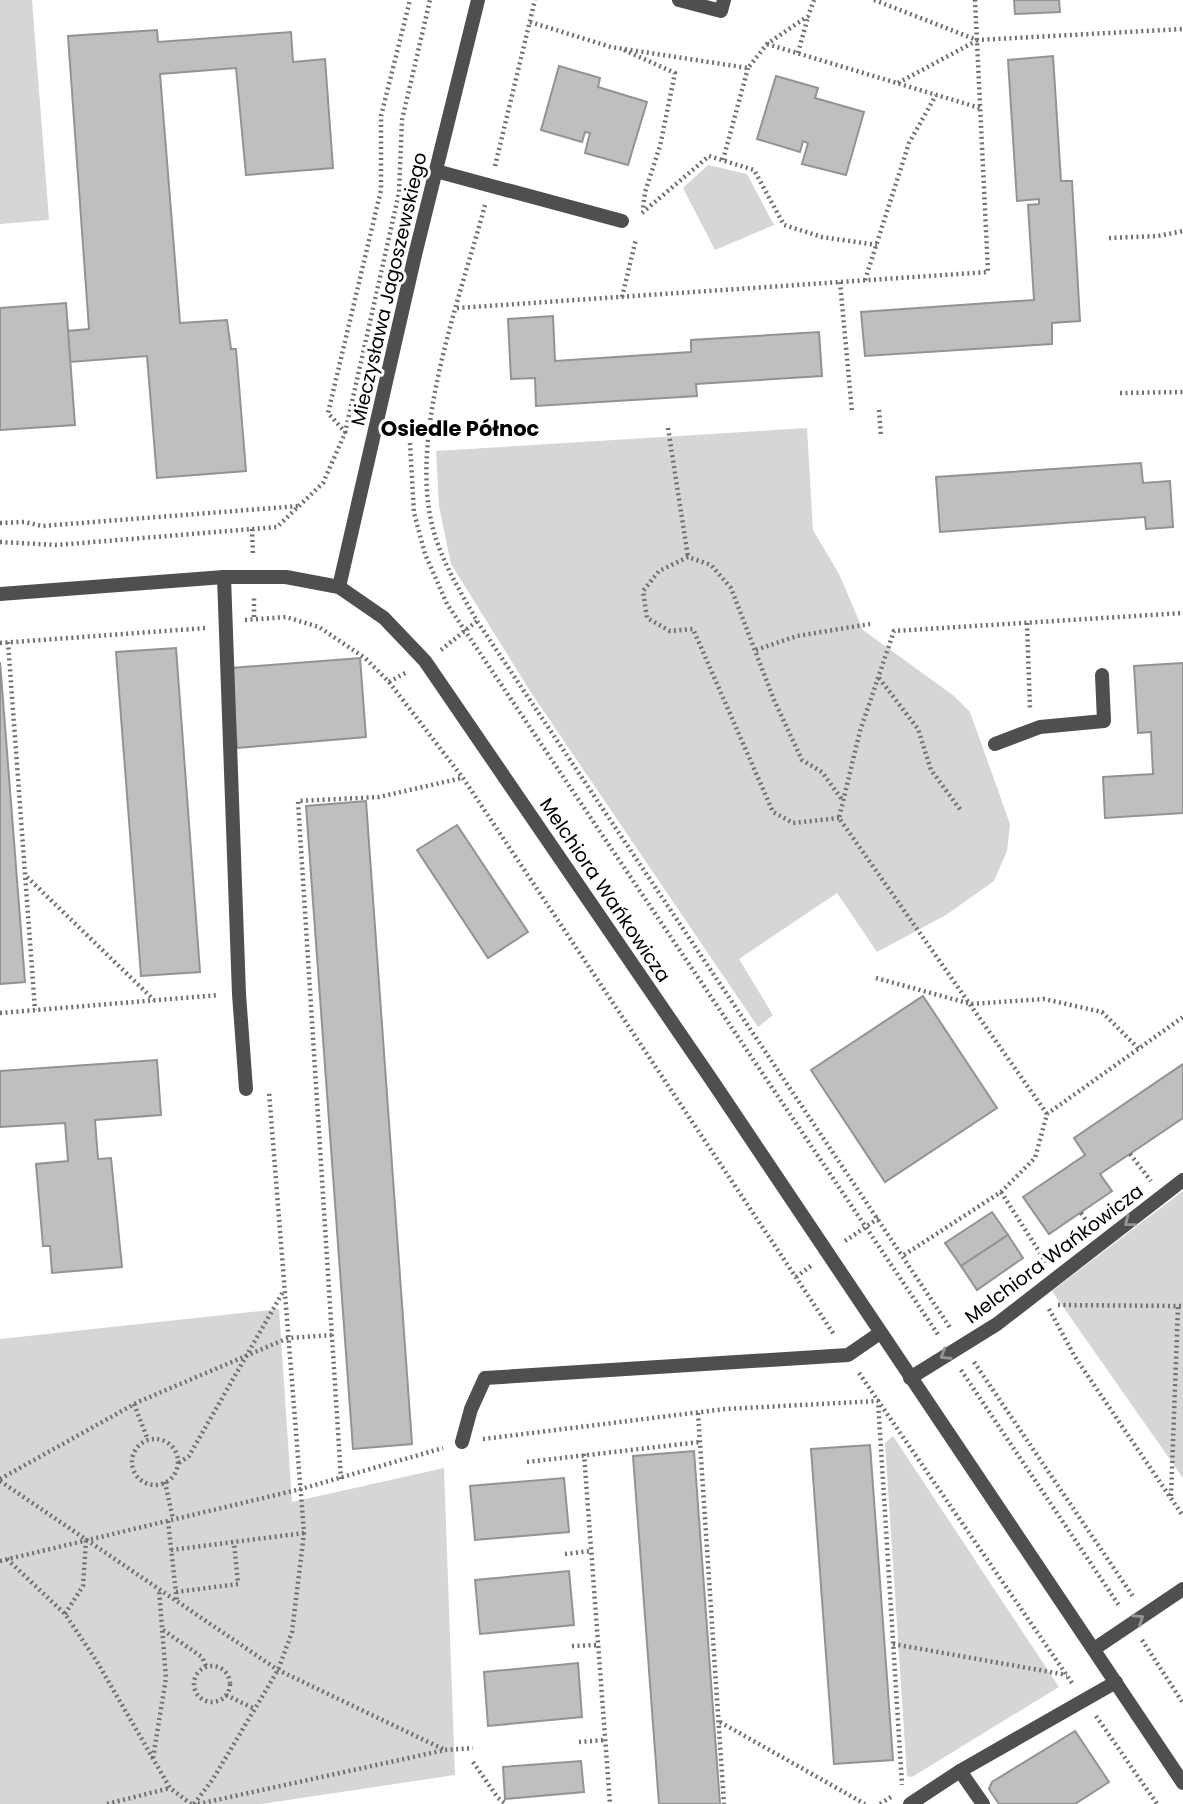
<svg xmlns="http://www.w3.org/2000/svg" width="1183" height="1804" font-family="Poppins,sans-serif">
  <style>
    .green { fill: #d6d6d6 }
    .building { fill: #bfbfbf; stroke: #939393; stroke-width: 2 }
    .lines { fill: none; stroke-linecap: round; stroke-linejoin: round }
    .path { stroke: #717171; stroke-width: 4.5; stroke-dasharray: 2 3.5; stroke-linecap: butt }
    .service { stroke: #4f4f4f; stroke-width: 14 }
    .minor { stroke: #4f4f4f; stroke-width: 14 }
    .oneway { stroke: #959595 }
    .labels { text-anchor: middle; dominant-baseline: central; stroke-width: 6; stroke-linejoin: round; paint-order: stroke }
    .street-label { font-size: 19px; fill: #000; stroke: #fff }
    .neighbourhood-label { font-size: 21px; font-weight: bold; fill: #000; stroke: #fff }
  </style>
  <rect width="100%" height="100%" fill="#fff"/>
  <g class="green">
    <path d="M 0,0 L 32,0 L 49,220 L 0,224 Z"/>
    <path d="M 708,165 L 747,174 L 774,225 L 715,250 L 683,188 Z"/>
    <path d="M 807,428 L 813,530 L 839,574 L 863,630 L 954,696 L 970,712 L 1010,824 L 1007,851 L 994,881 L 946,915 L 877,952 L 837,893 L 739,959 L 773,1015 L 758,1027 L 530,691 L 451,564 L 439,506 L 436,451 Z"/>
    <path d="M 1183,1191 L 1183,1478 L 1052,1291 Z"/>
    <path d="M 279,1309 L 292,1502 L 444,1468 L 455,1775 L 261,1804 L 0,1804 L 0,1339 Z"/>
    <path d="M 893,1436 L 1059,1687 L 912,1777 L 907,1776 L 885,1443 Z"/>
  </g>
  <g class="building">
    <path d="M 1014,0 L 1059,0 L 1060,12 L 1015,14 Z"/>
    <path d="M 157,30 L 158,42 L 291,32 L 293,62 L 325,59 L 333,168 L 246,175 L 236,68 L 160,74 L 180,323 L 227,320 L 231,349 L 236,349 L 246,471 L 157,478 L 147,356 L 70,362 L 67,331 L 89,329 L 68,36 Z"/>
    <path d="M 1053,56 L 1061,181 L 1072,181 L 1080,321 L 1052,323 L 1052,344 L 865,356 L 861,312 L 1034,300 L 1028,205 L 1039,204 L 1039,199 L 1017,201 L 1008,60 Z"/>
    <path d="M 559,66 L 600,78 L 598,87 L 647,102 L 628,165 L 585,153 L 590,133 L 585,132 L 582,142 L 541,130 Z"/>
    <path d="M 776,76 L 818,88 L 815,98 L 864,112 L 846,175 L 802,164 L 808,143 L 803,141 L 800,152 L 757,139 Z"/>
    <path d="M 66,303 L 75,425 L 0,430 L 0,308 Z"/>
    <path d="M 553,316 L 555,361 L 691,352 L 691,340 L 819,332 L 822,376 L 696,384 L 697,396 L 536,406 L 535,378 L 511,379 L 508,319 Z"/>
    <path d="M 1141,463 L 1143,483 L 1170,481 L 1173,527 L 1146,529 L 1145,517 L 940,532 L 936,477 Z"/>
    <path d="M 176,648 L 200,972 L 141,976 L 116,652 Z"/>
    <path d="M 360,658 L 366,737 L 237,748 L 231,668 Z"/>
    <path d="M 0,662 L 25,982 L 0,984 Z"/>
    <path d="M 1183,663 L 1183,813 L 1105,818 L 1103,777 L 1153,774 L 1151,732 L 1138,733 L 1134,666 Z"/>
    <path d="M 366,801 L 412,1444 L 353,1449 L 306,806 Z"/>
    <path d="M 457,825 L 528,932 L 488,958 L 417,850 Z"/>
    <path d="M 923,996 L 997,1108 L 885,1182 L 811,1070 Z"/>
    <path d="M 157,1060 L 161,1115 L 95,1120 L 98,1159 L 111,1158 L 122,1267 L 52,1273 L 50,1246 L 43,1246 L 36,1164 L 68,1161 L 65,1123 L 0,1127 L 0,1071 Z"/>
    <path d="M 1183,1064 L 1183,1118 L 1100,1174 L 1112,1191 L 1049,1234 L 1023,1197 L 1085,1155 L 1074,1138 Z"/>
    <path d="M 992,1212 L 1008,1235 L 961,1266 L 945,1243 Z"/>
    <path d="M 1008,1235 L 1023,1258 L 977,1290 L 961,1266 Z"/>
    <path d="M 870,1445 L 893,1760 L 834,1764 L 811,1449 Z"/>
    <path d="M 694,1451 L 720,1804 L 659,1804 L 633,1456 Z"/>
    <path d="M 564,1478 L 569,1532 L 475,1540 L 470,1486 Z"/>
    <path d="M 569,1571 L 574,1625 L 480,1634 L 475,1580 Z"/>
    <path d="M 578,1663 L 582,1717 L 488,1726 L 484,1672 Z"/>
    <path d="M 1075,1731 L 1109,1782 L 1075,1804 L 999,1804 L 989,1789 L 992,1782 Z"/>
    <path d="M 581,1761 L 584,1792 L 505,1799 L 503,1767 Z"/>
  </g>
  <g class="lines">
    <g class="path">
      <path d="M 874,0 L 977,40 L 1183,29"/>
      <path d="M 530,22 L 611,47 L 748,68 L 767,44 L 808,16 L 814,0"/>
      <path d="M 767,44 L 980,108"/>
      <path d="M 624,50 L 675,73 L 660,146 L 645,192 L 643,209"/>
      <path d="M 798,53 L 808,17"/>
      <path d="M 898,83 L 976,41"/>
      <path d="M 723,160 L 748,68"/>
      <path d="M 495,166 L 535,0"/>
      <path d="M 485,205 C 460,299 408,434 433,529 C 442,562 460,591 477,621 L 951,1329"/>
      <path d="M 642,213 L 709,156 L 754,170 L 784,225 L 822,237 L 877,245"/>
      <path d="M 1109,238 L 1158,236 L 1183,231"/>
      <path d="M 865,280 L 909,143 L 936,95"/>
      <path d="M 840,282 L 852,412"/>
      <path d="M 622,297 L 636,239"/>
      <path d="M 457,308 L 988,272 L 975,0"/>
      <path d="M 1120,393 L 1183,392"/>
      <path d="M 879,410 L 881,437"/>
      <path d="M 668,428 L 688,557"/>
      <path d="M 346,433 L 328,413 L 381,190 L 381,116 L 410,0"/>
      <path d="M 410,443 L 414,513 L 425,554 L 447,604 L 939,1336"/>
      <path d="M 0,523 L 25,522 L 42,526 L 299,506"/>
      <path d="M 252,529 L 253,556"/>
      <path d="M 0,542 L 57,545 L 277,527 L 323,483 L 345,433 L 399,193 L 402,120 L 430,0"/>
      <path d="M 254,617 L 254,597"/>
      <path d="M 245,620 L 286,617 L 319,627 L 365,658 L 389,682 L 463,778 L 835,1336"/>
      <path d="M 1027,623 L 1030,709"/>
      <path d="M 8,642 L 35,1010"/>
      <path d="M 0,643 L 206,628"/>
      <path d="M 441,650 L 477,621"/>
      <path d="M 756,650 L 797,636 L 870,624"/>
      <path d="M 879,678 L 918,729 L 931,770 L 962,812"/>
      <path d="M 389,682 L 407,672"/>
      <path d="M 839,818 L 793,823 L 773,812 L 693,629 L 670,631 L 647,618 L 643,591 L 659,571 L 688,557 L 711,565 L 731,588 L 774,700 L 802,760 L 822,772 L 843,801"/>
      <path d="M 27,877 L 154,1000"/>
      <path d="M 876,978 L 971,1004 L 1044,999 L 1102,1012 L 1140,1050"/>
      <path d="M 0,1013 L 219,995"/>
      <path d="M 1047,1114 L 839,818 L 860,731 L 894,631 L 1183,613"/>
      <path d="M 1130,1154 L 1151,1181"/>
      <path d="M 1001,1192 L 1046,1262"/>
      <path d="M 1081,1213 L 1090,1226"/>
      <path d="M 845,1241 L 879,1218"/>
      <path d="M 904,1255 L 1001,1192 L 1035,1158 L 1047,1114 L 1183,1017"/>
      <path d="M 796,1277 L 812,1265"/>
      <path d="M 1058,1305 L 1183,1306"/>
      <path d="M 1049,1309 L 1075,1357 L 1183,1516"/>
      <path d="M 974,1362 L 1134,1598"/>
      <path d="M 961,1370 L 1120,1607"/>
      <path d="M 859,1373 L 1072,1683"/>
      <path d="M 134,1404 L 148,1440"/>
      <path d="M 698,1413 L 724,1804"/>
      <path d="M 483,1439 L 725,1409 L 878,1401 L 902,1785"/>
      <circle cx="155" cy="1462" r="23"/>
      <path d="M 584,1454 L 610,1804"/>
      <path d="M 527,1462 L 700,1442"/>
      <path d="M 179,1463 L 189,1456 L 284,1290"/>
      <path d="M 0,1479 L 138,1402 L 288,1338 L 332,1335"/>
      <path d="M 341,1479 L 298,801 L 379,797 L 462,778"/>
      <path d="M 0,1481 L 278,1670 L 445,1750"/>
      <path d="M 165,1482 L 173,1519"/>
      <path d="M 1171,1496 L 1178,1307"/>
      <path d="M 168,1521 L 177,1602"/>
      <path d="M 171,1550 L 304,1533"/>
      <path d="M 565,1554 L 591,1551"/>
      <path d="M 7,1559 L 65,1614 L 96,1660 L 170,1788 L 191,1804"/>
      <path d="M 0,1561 L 301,1489 L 443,1448"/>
      <path d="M 176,1592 L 238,1584 L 234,1542"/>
      <path d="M 65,1614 L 83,1586 L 86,1540"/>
      <path d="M 163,1630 L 202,1657 L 206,1666"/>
      <path d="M 1142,1640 L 1183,1703"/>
      <path d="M 893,1644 L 1067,1675"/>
      <path d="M 572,1646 L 598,1645"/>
      <circle cx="212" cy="1684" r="18"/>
      <path d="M 226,1695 L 255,1709"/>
      <path d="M 1096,1716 L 1157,1804"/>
      <path d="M 720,1722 L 865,1804"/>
      <path d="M 579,1742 L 605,1740"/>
      <path d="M 153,1758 L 166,1678 L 159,1590"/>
      <path d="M 473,1762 L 498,1798 L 506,1804"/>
      <path d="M 107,1804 L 170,1788"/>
      <path d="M 194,1804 L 213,1779 L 278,1670 L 292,1632 L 304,1533 L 269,1092"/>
      <path d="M 198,1804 L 445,1750 L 473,1748"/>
      <path d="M 880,1804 L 891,1797"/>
    </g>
    <g class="service">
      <path d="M 679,0 L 721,11 L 724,0"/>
      <path d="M 436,171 L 622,221"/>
      <path d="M 995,744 L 1040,727 L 1104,721 L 1102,675"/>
      <path d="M 910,1378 L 997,1324 L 1183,1180"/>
      <path d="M 462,1442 L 471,1409 L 485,1378 L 848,1355 L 880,1333"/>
      <path d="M 1094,1649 L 1183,1589"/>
      <path d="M 960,1771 L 983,1804"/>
    </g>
    <g class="minor">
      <path d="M 224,577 L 239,994 L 246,1089"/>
      <path d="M 339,587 L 415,255 L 478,0"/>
      <path d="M 0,594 L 224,577 L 286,577 L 339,587 L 384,618 L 425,661 L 713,1082 L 1183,1783"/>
      <path d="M 910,1804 L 960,1771 L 1116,1682"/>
    </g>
  </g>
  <defs><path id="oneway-chevron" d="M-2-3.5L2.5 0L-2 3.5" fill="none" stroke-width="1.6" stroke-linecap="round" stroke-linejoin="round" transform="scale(1.75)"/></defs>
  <g class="oneway">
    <use href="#oneway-chevron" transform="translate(1129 1222) rotate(142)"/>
    <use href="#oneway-chevron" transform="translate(945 1355) rotate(148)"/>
    <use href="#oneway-chevron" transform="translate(1139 1619) rotate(-33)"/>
  </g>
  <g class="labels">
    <g class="street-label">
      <text transform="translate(389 289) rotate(-77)">Mieczysława Jagoszewskiego</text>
      <text transform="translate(605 890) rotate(56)">Melchiora Wańkowicza</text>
      <text transform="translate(1054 1254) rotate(-37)">Melchiora Wańkowicza</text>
    </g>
    <g class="neighbourhood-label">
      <text x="460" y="428">Osiedle Północ</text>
    </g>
  </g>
</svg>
